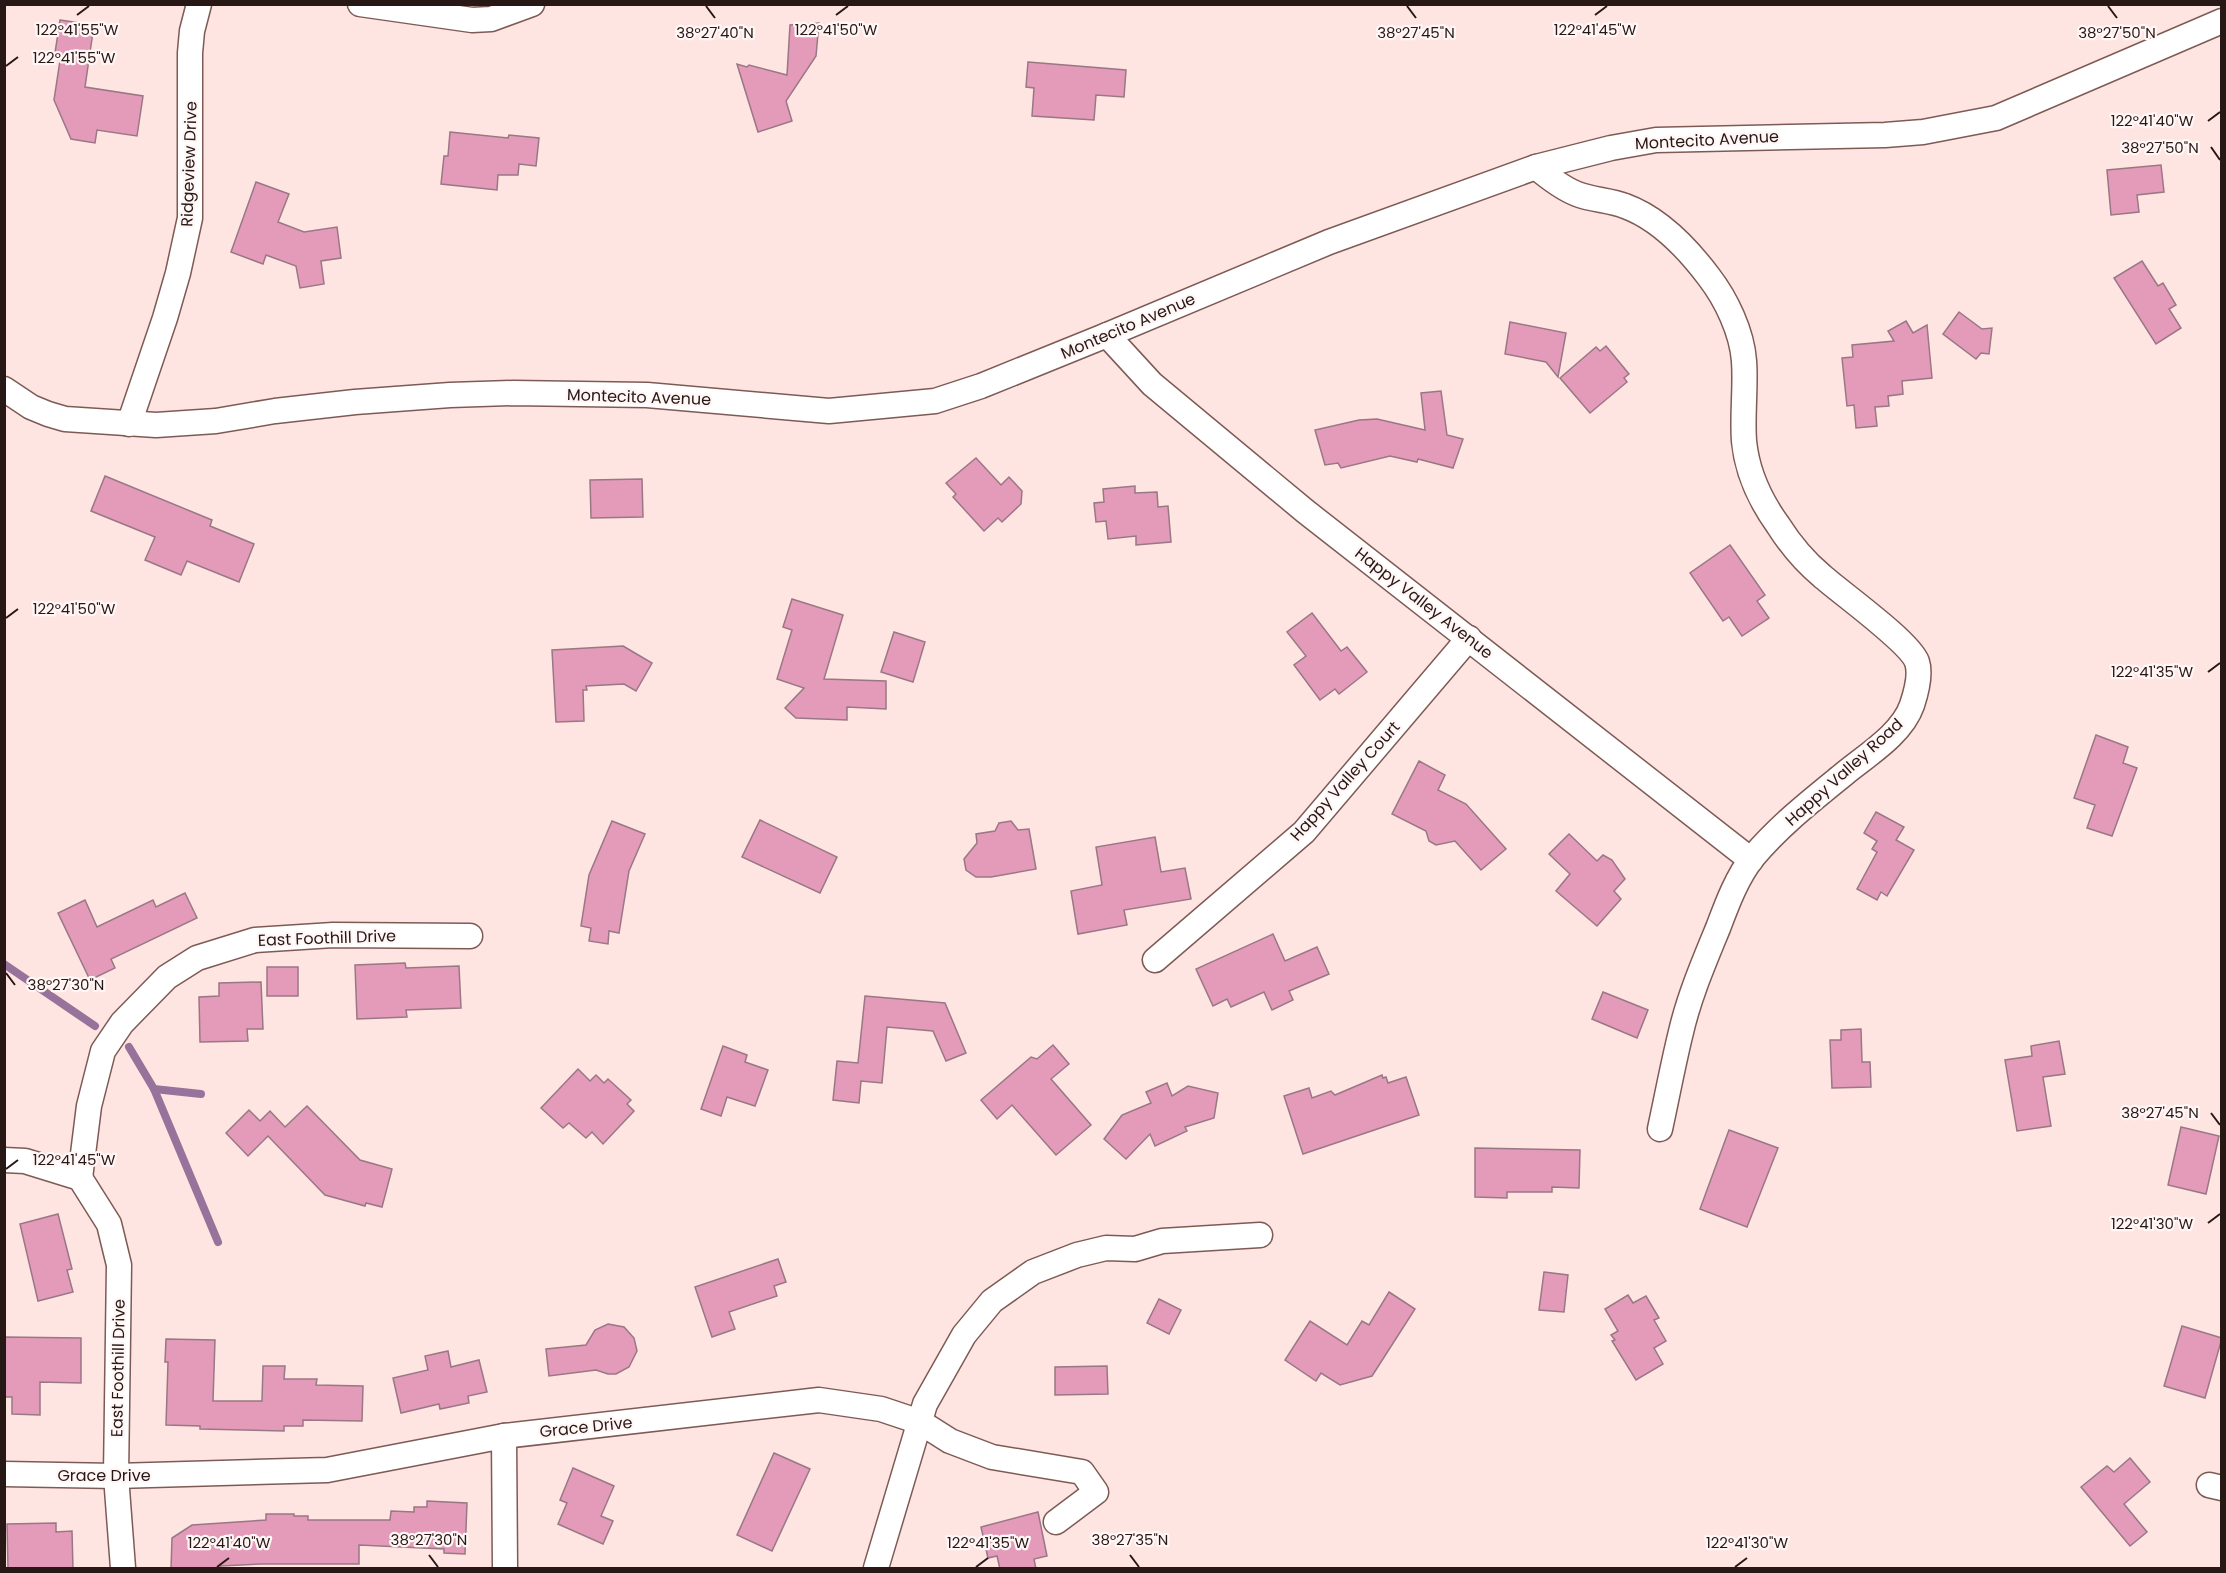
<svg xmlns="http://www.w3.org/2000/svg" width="2226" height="1573" font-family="Poppins,sans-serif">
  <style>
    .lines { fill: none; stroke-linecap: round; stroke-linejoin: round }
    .stream { stroke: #97739b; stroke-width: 8 }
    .building { fill: #e39bb9; stroke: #9a7785; stroke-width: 1.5 }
    .minor-casing { stroke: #7e5a55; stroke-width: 27 }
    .minor { stroke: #fff; stroke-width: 24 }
    .ticks { fill: none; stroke: #271816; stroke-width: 2 }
    .labels { text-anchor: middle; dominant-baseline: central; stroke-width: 4.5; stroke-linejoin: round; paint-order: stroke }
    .street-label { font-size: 16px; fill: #271816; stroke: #fff6f5 }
    .ticks-label { font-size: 15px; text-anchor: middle; fill: #271816; stroke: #fff6f5; stroke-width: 4.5; stroke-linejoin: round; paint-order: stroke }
  </style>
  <rect width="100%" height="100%" fill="#fee5e1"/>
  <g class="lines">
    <g class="stream">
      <path d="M 4,964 L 95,1026"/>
      <path d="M 129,1047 L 154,1089 L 201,1094"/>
      <path d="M 154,1089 L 218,1242"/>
    </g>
  </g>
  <g class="building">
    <path d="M 60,20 L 94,25 L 85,87 L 143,96 L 137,136 L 97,130 L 95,143 L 71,139 L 54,100 L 61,54 L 55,53 Z"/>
    <path d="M 819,23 L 816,56 L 786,101 L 792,121 L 758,132 L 737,64 L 747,67 L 749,65 L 787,75 L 790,25 Z"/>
    <path d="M 1028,62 L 1126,70 L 1124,97 L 1096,95 L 1094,120 L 1032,116 L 1034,88 L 1026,87 Z"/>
    <path d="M 450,132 L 508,138 L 509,135 L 539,138 L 536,166 L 519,164 L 518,175 L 498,175 L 497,190 L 441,184 L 444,156 L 448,156 Z"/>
    <path d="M 2161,165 L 2164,192 L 2137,195 L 2139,212 L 2111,215 L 2107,170 Z"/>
    <path d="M 256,182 L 289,194 L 278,222 L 304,232 L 337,227 L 341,258 L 321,261 L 324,284 L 300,288 L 296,266 L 266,255 L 263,264 L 231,252 Z"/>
    <path d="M 2142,261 L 2158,286 L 2163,283 L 2176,305 L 2169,309 L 2181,328 L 2156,344 L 2114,278 Z"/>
    <path d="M 1959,312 L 1982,329 L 1992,328 L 1989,354 L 1981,353 L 1976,359 L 1943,334 Z"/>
    <path d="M 1906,321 L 1913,333 L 1927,325 L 1932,378 L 1902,381 L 1903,394 L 1888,396 L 1889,406 L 1875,407 L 1877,426 L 1856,428 L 1854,405 L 1847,406 L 1842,358 L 1853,357 L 1852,345 L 1894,341 L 1888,331 Z"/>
    <path d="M 1510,322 L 1566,333 L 1558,377 L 1546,362 L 1505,354 Z"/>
    <path d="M 1606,346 L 1629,374 L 1624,378 L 1627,382 L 1590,413 L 1560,378 L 1596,347 L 1600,351 Z"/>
    <path d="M 1441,391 L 1447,435 L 1463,439 L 1453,468 L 1418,459 L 1417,462 L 1390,456 L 1341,468 L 1338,463 L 1325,465 L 1315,430 L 1359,420 L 1377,419 L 1425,430 L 1421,393 Z"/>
    <path d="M 976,458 L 1001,485 L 1009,477 L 1022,491 L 1021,504 L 1002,522 L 998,518 L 984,531 L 953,497 L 956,494 L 946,483 Z"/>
    <path d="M 105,476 L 212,520 L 210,526 L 254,544 L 239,582 L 187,561 L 181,575 L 145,560 L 155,537 L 91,511 Z"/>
    <path d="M 642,479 L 643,517 L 591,518 L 590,480 Z"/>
    <path d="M 1135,486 L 1135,493 L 1157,492 L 1158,507 L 1168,506 L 1171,542 L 1136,545 L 1136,536 L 1108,539 L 1106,521 L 1096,522 L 1094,503 L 1104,502 L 1103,489 Z"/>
    <path d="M 1730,545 L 1765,595 L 1757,601 L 1769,618 L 1742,636 L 1729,617 L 1723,621 L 1690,573 Z"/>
    <path d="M 792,599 L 843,615 L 824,679 L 886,681 L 886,709 L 847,707 L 847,720 L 796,718 L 785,708 L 804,688 L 777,679 L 792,630 L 783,627 Z"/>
    <path d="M 1312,613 L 1341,651 L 1347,647 L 1367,672 L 1339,694 L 1335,689 L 1320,700 L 1294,665 L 1306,656 L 1287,632 Z"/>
    <path d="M 894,632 L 925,642 L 913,682 L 881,672 Z"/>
    <path d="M 623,646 L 652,663 L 636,691 L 624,684 L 586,686 L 587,690 L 583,690 L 584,721 L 556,722 L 552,650 Z"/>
    <path d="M 2096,735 L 2128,747 L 2123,763 L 2137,768 L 2112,836 L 2087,828 L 2095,805 L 2074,798 Z"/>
    <path d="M 1419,761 L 1445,775 L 1438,790 L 1466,804 L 1506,849 L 1481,870 L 1455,841 L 1436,845 L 1429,841 L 1426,831 L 1392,814 Z"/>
    <path d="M 1876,812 L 1904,827 L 1896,840 L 1914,850 L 1887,896 L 1881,892 L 1877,900 L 1857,889 L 1877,852 L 1872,849 L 1877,841 L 1864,833 Z"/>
    <path d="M 760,820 L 837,857 L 820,893 L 742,857 Z"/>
    <path d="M 612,821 L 645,834 L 629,871 L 619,933 L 609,931 L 608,944 L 589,941 L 591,928 L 581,926 L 589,875 Z"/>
    <path d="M 1011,821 L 1018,830 L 1029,829 L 1036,869 L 991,877 L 976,877 L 966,870 L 964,859 L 977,843 L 976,834 L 995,831 L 999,823 Z"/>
    <path d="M 1569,834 L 1597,861 L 1603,855 L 1612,860 L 1625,879 L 1614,891 L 1621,899 L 1597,926 L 1556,891 L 1570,874 L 1549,854 Z"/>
    <path d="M 1155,837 L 1161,872 L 1185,868 L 1191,899 L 1124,910 L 1127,925 L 1078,934 L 1071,891 L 1102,885 L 1096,847 Z"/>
    <path d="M 185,893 L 197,918 L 111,959 L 115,968 L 90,980 L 58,913 L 85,900 L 97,927 L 153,900 L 156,907 Z"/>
    <path d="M 1273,934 L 1285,961 L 1317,947 L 1329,974 L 1289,991 L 1293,1000 L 1272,1010 L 1264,992 L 1231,1007 L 1227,999 L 1213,1006 L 1196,969 Z"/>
    <path d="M 405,963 L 406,968 L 459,966 L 461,1008 L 406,1010 L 407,1017 L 357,1019 L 355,965 Z"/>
    <rect x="267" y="967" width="31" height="29"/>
    <path d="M 261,982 L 263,1029 L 247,1029 L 248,1041 L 200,1042 L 199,997 L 219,996 L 219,983 Z"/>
    <path d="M 1603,992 L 1648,1010 L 1637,1038 L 1592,1019 Z"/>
    <path d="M 865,996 L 945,1003 L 966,1053 L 946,1061 L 933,1031 L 887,1027 L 882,1083 L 861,1081 L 859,1103 L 833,1100 L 837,1061 L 858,1063 Z"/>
    <path d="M 1861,1029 L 1862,1062 L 1870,1062 L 1871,1087 L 1832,1088 L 1830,1040 L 1841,1040 L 1841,1030 Z"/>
    <path d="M 2059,1041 L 2065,1074 L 2043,1077 L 2051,1126 L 2017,1131 L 2005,1060 L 2032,1056 L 2031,1046 Z"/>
    <path d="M 1053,1045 L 1069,1064 L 1051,1079 L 1091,1125 L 1056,1155 L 1012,1105 L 997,1119 L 981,1100 L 1031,1057 L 1037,1059 Z"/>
    <path d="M 723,1046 L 747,1055 L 745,1062 L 768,1070 L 755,1106 L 727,1097 L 721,1116 L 701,1109 Z"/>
    <path d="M 578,1069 L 590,1081 L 596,1075 L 604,1083 L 608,1079 L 631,1100 L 627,1104 L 634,1111 L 603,1144 L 592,1132 L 586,1138 L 569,1123 L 563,1128 L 541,1108 Z"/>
    <path d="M 1382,1075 L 1383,1078 L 1386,1077 L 1388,1083 L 1406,1077 L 1419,1115 L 1303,1154 L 1284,1096 L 1309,1088 L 1312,1098 L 1331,1091 L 1335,1095 Z"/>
    <path d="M 1167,1083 L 1172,1096 L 1188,1086 L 1218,1093 L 1214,1118 L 1185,1127 L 1187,1131 L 1155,1146 L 1150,1134 L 1126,1159 L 1104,1139 L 1122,1115 L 1151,1103 L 1146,1092 Z"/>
    <path d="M 307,1106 L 360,1160 L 392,1169 L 382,1207 L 366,1203 L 365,1206 L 325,1195 L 268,1136 L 248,1156 L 226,1133 L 249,1110 L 260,1121 L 270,1111 L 285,1127 Z"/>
    <path d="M 2181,1127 L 2219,1136 L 2206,1194 L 2168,1185 Z"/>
    <path d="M 1729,1130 L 1778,1148 L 1747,1227 L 1700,1209 Z"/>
    <path d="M 1475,1148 L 1580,1150 L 1579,1188 L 1552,1187 L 1552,1192 L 1507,1192 L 1507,1198 L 1475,1197 Z"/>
    <path d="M 58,1214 L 72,1269 L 67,1270 L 73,1292 L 38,1301 L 20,1224 Z"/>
    <path d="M 778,1259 L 786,1282 L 774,1286 L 777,1296 L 729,1312 L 735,1329 L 712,1337 L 695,1287 Z"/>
    <path d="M 1544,1272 L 1568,1275 L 1564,1312 L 1539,1310 Z"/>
    <path d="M 1389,1292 L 1415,1309 L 1372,1376 L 1340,1385 L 1321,1373 L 1316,1381 L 1285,1360 L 1310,1321 L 1347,1345 L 1362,1321 L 1369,1325 Z"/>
    <path d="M 1628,1295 L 1633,1303 L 1646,1296 L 1659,1318 L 1654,1320 L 1666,1341 L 1654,1348 L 1663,1364 L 1636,1380 L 1612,1341 L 1615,1340 L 1611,1335 L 1618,1331 L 1605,1309 Z"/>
    <path d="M 1159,1299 L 1181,1310 L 1169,1334 L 1147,1323 Z"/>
    <path d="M 608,1324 L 624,1327 L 634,1338 L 637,1351 L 629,1367 L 616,1374 L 608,1374 L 596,1370 L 549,1376 L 546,1349 L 586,1345 L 595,1330 Z"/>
    <path d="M 2182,1326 L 2222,1338 L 2205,1398 L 2164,1386 Z"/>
    <path d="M 4,1337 L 81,1338 L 81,1383 L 40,1382 L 40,1415 L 12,1414 L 12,1397 L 4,1397 Z"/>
    <path d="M 166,1339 L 215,1340 L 213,1401 L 262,1401 L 263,1366 L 285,1366 L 284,1379 L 317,1379 L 316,1385 L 363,1386 L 362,1421 L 303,1420 L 303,1426 L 284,1426 L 284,1431 L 200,1429 L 200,1426 L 166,1425 L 168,1362 L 165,1362 Z"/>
    <path d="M 448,1351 L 451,1367 L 479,1360 L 487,1392 L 468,1396 L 469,1403 L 440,1409 L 439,1404 L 401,1413 L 393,1378 L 428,1370 L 425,1356 Z"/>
    <path d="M 1107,1366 L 1108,1394 L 1055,1395 L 1055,1367 Z"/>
    <path d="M 774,1453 L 810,1469 L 772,1551 L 737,1535 Z"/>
    <path d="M 2130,1458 L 2150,1482 L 2124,1504 L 2147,1532 L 2130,1546 L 2081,1487 L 2107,1466 L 2114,1472 Z"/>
    <path d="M 573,1468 L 614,1486 L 601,1516 L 613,1521 L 603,1544 L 558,1524 L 567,1503 L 560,1500 Z"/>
    <path d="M 427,1501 L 467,1503 L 465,1554 L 444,1553 L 444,1549 L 359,1545 L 359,1564 L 261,1564 L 221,1566 L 218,1569 L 171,1569 L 172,1538 L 192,1525 L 266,1520 L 266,1514 L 294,1514 L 294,1516 L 308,1516 L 308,1520 L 390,1520 L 391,1511 L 414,1512 L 414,1507 L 427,1507 Z"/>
    <path d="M 1038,1512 L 1047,1556 L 1034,1559 L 1036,1569 L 1000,1569 L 997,1556 L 988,1558 L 981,1527 Z"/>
    <path d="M 56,1523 L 56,1532 L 72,1531 L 73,1569 L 8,1569 L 7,1524 Z"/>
  </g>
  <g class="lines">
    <g class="minor-casing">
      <g id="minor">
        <path d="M 360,4 L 472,20 L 491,19 L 532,4"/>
        <path d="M 1536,167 C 1549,178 1562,188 1577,194 C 1592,200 1610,200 1625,206 C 1658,218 1688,249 1709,277 C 1726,299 1742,332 1744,361 C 1746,387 1742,414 1744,441 C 1747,472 1760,500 1778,525 C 1790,544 1805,562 1822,576 C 1841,593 1910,642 1917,662 C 1921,674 1916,693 1912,705 C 1902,734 1867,755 1844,774 C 1812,800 1780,825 1753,857 C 1737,877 1727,904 1718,928 C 1704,962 1689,997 1681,1032 C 1673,1064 1667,1097 1660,1129"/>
        <path d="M 1107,335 L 1152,384 L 1305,511 L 1751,860"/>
        <path d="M 4,389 L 31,407 L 48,414 L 65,419 L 156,425 L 216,421 L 275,411 L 355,402 L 450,395 L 513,393 L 647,395 L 829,411 L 935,401 L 981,386 L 1107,335 L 1329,242 L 1536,167 L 1611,148 L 1656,140 L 1885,135 L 1923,132 L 1996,118 L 2222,21"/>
        <path d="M 129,424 L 165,318 L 178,273 L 190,218 L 190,53 L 192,31 L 199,4"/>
        <path d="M 1155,960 L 1304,832 L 1469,638"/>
        <path d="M 4,1160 L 25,1161 L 80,1178 L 109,1224 L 119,1265 L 116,1476 L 123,1568"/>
        <path d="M 80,1178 L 89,1106 L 103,1051 L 122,1023 L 167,977 L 197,958 L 255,940 L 333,935 L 470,936"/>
        <path d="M 504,1436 L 505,1568"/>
        <path d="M 4,1474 L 116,1476 L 327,1470 L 504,1436 L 819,1400 L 881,1409 L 920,1422 L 950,1441 L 992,1457 L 1082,1472 L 1096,1492 L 1056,1522"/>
        <path d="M 2209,1485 L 2222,1488"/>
        <path d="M 876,1568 L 925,1404 L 964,1335 L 992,1301 L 1033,1272 L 1077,1255 L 1106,1248 L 1135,1249 L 1162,1241 L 1260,1235"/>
      </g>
    </g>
    <use href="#minor" class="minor"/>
  </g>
  <path class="ticks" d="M 706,6 L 715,18M 1407,6 L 1416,18M 2108,6 L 2117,18M 77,15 L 89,6M 836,15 L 848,6M 1595,15 L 1607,6M 6,66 L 18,57M 2208,121 L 2220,112M 2211,147 L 2220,160M 6,618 L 18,609M 2208,672 L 2220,663M 6,973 L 15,985M 2211,1113 L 2220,1125M 6,1169 L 18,1160M 2208,1223 L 2220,1214M 429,1555 L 438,1567M 1130,1555 L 1139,1567M 217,1567 L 229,1558M 976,1567 L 988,1558M 1735,1567 L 1747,1558"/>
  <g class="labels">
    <g class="street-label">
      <text transform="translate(1707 140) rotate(-3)">Montecito Avenue</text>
      <text transform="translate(189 164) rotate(-88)">Ridgeview Drive</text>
      <text transform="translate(1128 326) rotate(-23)">Montecito Avenue</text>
      <text transform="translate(639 397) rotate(2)">Montecito Avenue</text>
      <text transform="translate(1424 603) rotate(38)">Happy Valley Avenue</text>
      <text transform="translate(1844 772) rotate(-42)">Happy Valley Road</text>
      <text transform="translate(1345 781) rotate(-48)">Happy Valley Court</text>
      <text transform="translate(327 938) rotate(-2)">East Foothill Drive</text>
      <text transform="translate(118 1368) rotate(-89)">East Foothill Drive</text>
      <text transform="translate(586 1427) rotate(-6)">Grace Drive</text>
      <text x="104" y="1475">Grace Drive</text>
    </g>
  </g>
  <g class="ticks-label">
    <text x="77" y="35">122°41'55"W</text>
    <text x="836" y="35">122°41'50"W</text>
    <text x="1595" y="35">122°41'45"W</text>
    <text x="715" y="38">38°27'40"N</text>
    <text x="1416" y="38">38°27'45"N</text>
    <text x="2117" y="38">38°27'50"N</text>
    <text x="74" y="63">122°41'55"W</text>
    <text x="2152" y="126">122°41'40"W</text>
    <text x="2160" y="153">38°27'50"N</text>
    <text x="74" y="614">122°41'50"W</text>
    <text x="2152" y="677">122°41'35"W</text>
    <text x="66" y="990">38°27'30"N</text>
    <text x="2160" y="1118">38°27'45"N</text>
    <text x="74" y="1165">122°41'45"W</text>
    <text x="2152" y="1229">122°41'30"W</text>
    <text x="429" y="1545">38°27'30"N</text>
    <text x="1130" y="1545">38°27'35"N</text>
    <text x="229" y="1548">122°41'40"W</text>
    <text x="988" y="1548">122°41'35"W</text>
    <text x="1747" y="1548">122°41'30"W</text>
  </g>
  <rect width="2226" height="1573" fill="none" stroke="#271816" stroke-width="12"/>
</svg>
